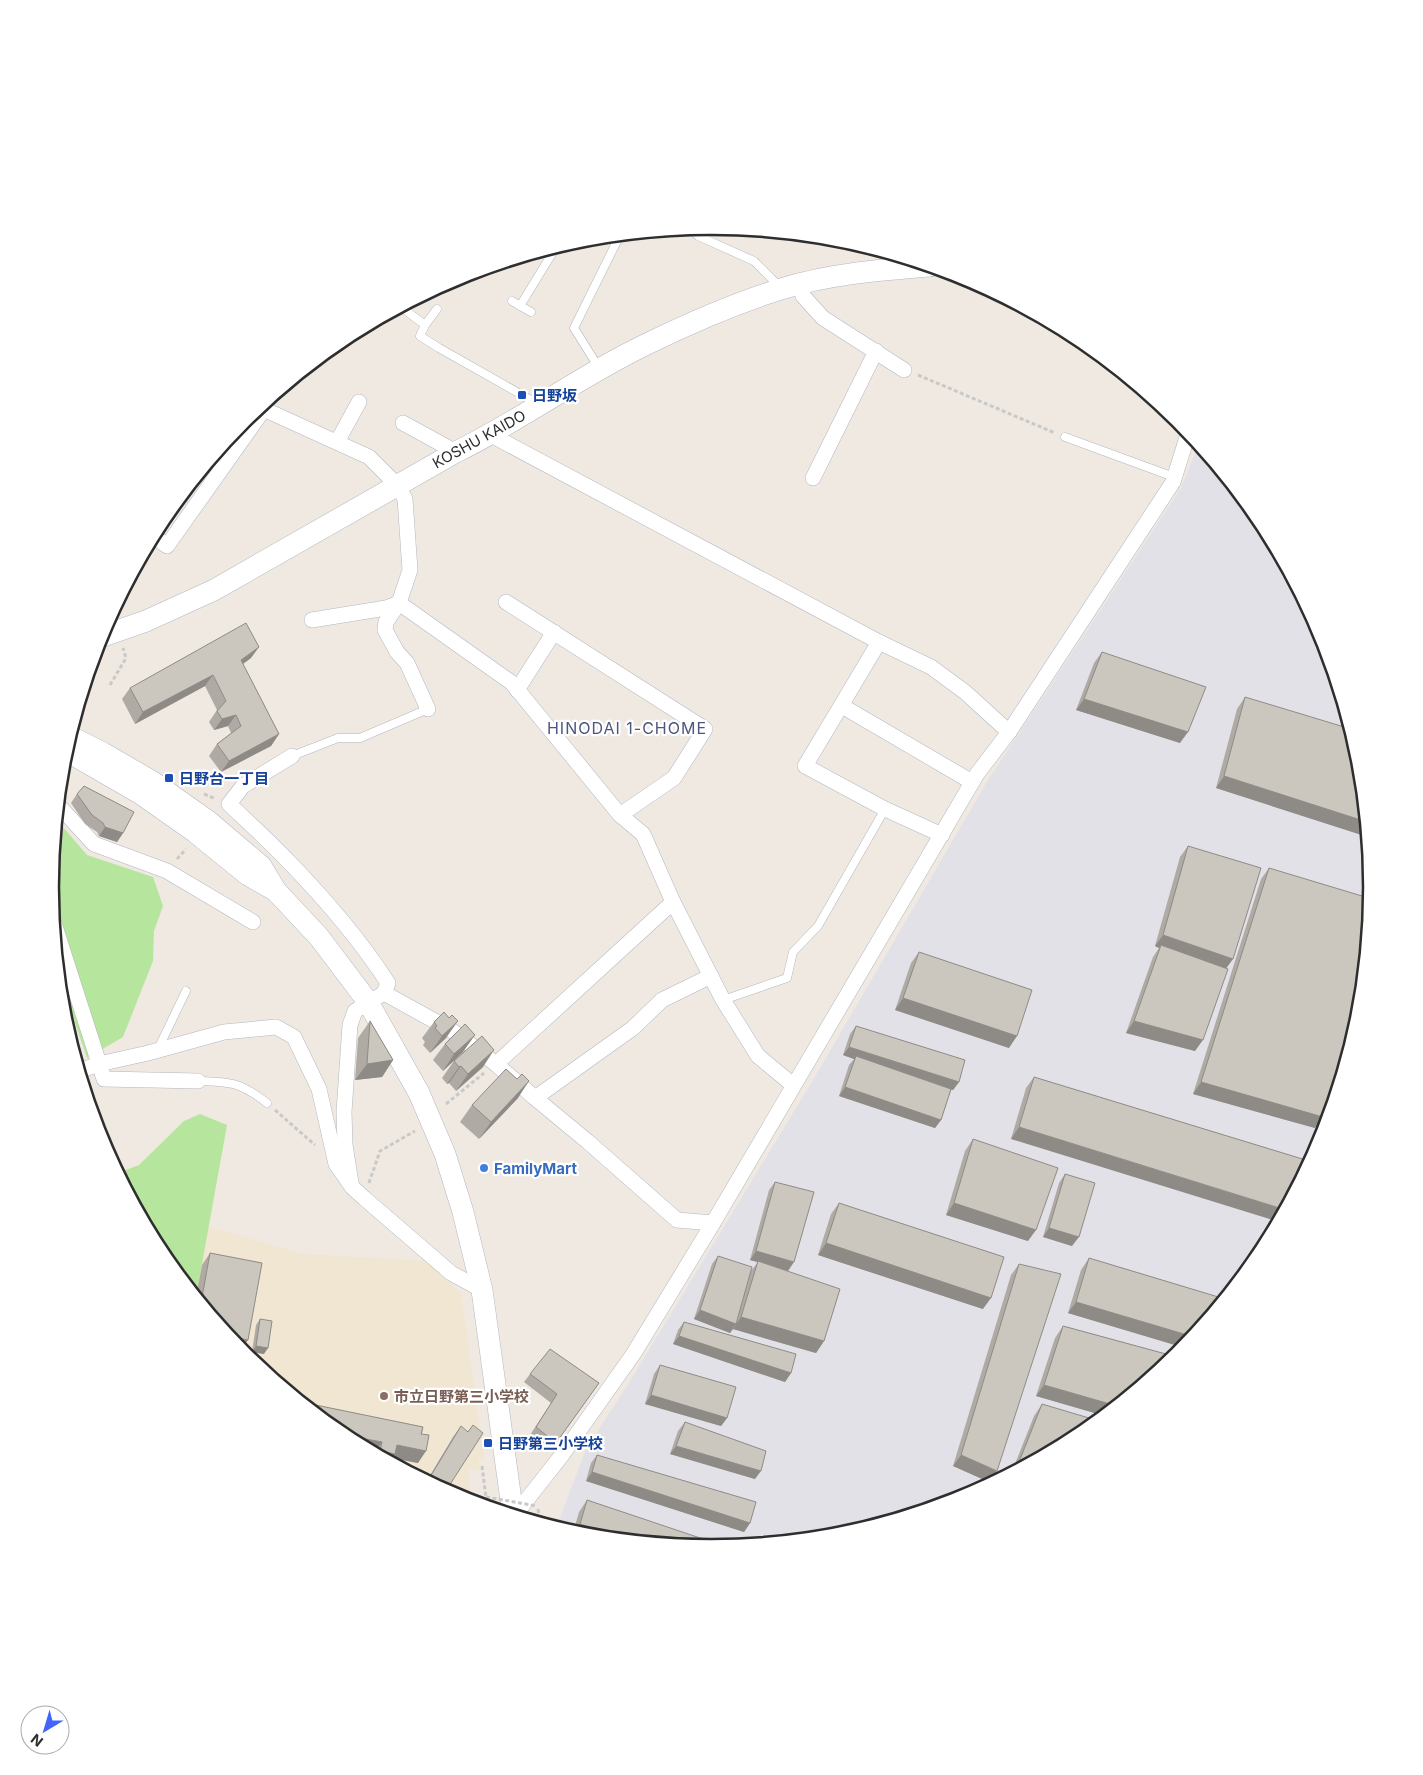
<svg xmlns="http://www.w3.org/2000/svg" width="1423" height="1775" font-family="Inter,'Noto Sans JP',sans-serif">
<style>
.industrial{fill:#e3e1e8}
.education{fill:#f0e6d1}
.green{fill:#b6e59e}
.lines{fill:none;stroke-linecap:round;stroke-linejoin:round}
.lane-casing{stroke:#b4b7c1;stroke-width:9}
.street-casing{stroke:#b4b7c1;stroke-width:16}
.secondary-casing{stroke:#b4b7c1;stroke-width:22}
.path{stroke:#c9c9c9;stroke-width:3;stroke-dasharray:4 2.5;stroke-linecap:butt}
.lane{stroke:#fff;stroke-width:8}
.street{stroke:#fff;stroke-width:15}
.secondary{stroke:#fff;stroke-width:21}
.path-bridge{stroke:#c9c9c9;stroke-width:3;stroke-dasharray:4 2.5;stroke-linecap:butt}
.wall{fill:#afaba4}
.shaded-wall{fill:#8e8b86}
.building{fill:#cbc7bf;stroke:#8e8b86}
.transit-dot{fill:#1a4fb4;stroke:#fff;stroke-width:2}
.shop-dot{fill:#3f7fe0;stroke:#fff;stroke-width:2}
.education-dot{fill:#8d6e63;stroke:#fff;stroke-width:2}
.labels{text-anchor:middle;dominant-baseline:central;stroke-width:4.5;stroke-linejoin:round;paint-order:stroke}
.transit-label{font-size:15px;font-weight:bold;fill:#164399;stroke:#fff;text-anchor:start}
.street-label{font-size:15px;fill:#2e2e2e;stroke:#fff}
.shop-label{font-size:15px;font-weight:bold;fill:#366cbe;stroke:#fff;text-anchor:start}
.education-label{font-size:15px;font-weight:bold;fill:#785e54;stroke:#fff;text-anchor:start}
.neighbourhood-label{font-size:16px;letter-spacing:1px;fill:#4d5680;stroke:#fff}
.rim{fill:none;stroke:#2e2e2e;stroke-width:2.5}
</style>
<rect width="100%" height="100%" fill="#efe9e1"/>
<path class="industrial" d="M1199,443l63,77 61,115 37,124 13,129 -13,129 -37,124 -62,114 -82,100 -100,83 -115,61 -124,37 -129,13 -129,-13 -26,-8 31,-81 40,-61 186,-306 175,-300 193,-292z"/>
<path class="education" d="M206,1226l97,28 123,7 35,33 23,163 -6,2 3,11h-13l4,33 -14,-4 -114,-62 -100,-82 -53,-64z"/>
<g class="green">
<path d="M57,820l30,35 66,22 10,29 -9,25 -1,30 -30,76 -36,21 -29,-85 -8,-86z"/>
<path d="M200,1114l27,11 -31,172 -35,-42 -43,-82 21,-8 45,-44z"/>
</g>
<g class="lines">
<defs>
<g id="lane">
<path d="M688,228l10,8 56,25 26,26"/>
<path d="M608,236l9,5"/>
<path d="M512,301l19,11"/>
<path d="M520,306l36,-59"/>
<path d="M401,307l24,18 -5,11 19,12 99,56"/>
<path d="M425,325l12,-16"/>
<path d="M344,337l4,3 6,-8"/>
<path d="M599,368l-25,-40 46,-93"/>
<path d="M1065,437l109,40"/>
<path d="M292,756l46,-18h22l68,-29"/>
<path d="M723,1000l64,-22 6,-26 25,-26 67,-117"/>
<path d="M158,1049l28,-58"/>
<path d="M198,1081c33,1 42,1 69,22"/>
</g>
<g id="street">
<path d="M801,284l2,12 20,22 81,52"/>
<path d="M259,407l110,50 29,29 7,13 5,71 -11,33 -13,19 -1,8 12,22 10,11 21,46"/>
<path d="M403,423l53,29"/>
<path d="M491,435l388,207 52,25 34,25 44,40"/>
<path d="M337,442l22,-40"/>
<path d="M813,478l63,-127"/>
<path d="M153,536l14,10 97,-137"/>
<path d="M506,602l199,127 -31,49 -54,37"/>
<path d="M312,620l74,-12 13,-5 113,80 108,132 23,19 30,68 50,98 35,56 35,29"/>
<path d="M879,642l-74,124 80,43 57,26"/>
<path d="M517,690l37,-58"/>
<path d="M842,706l130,76"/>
<path d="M292,756l-49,30 -14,18c20,19 41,38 60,58 36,37 71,78 99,121l-4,10 -29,18 -5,14 -6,87 1,33 6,38"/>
<path d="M58,805l36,39 73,27 86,51"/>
<path d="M53,920l51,159 94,2"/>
<path d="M384,993l67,37 45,34 39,34 52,43 90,79 36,3"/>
<path d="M496,1064l177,-162"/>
<path d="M79,1071l20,-7 49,-11 76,-21 52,-5 18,10 25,52 17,75 16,23 12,11 87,75 31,17"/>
<path d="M535,1098l98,-70 29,-28 49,-24"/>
<path d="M514,1516l48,-61 72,-102 79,-130 264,-449 32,-42 164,-250 16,-51"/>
</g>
<g id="secondary">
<path d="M100,637l46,-16 68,-31 242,-138c67,-33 127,-78 195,-110 41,-20 85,-39 130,-53 48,-15 99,-19 149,-23"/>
<path d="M69,736l34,17 50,29 55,39 53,45 15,25 43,46 49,65 51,91 26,61 18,58 19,78 31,225"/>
<path d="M65,750l76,44 54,38 53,43 28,16"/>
</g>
</defs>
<use href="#lane" class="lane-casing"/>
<use href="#street" class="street-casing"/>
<use href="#secondary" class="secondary-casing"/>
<g class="path">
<path d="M918,375l137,58"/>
<path d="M110,685l16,-27 -3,-10"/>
<path d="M204,794l12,5"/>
<path d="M177,859l9,-10"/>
<path d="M50,888l3,-4 9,-51"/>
<path d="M446,1104l38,-31"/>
<path d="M275,1110l40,35"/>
<path d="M369,1183l11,-32 35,-20"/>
<path d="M482,1466l4,31"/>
<path d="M538,1509l2,14"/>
</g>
<use href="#lane" class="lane"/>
<use href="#street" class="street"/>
<use href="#secondary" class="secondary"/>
<path class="path-bridge" d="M486,1497l51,9"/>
</g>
<g class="wall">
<path d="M1102,652l78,91 -104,-33 18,-47z"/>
<path d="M251,658l-8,6 36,70 -8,12 -50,26 -12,-16 8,-12 14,-11 -3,-7 -14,4 -5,-8 8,-12 -12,-24 -70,38 -13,-25 8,-11z"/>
<path d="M1245,697l115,62 8,78 -152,-49 21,-79z"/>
<path d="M77,794l46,39 -6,9 -18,-6 -2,-4 -12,-8 -14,-21z"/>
<path d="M1188,846l38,123 -31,82 -69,-18 27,-76 6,-9 -4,-2 25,-89z"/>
<path d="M1269,868l46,260 -122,-34 68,-215z"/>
<path d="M919,952l90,96 -114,-38 16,-47z"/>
<path d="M444,1012l2,26 -16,15 -7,-8 2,-3 -3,-4 12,-16z"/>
<path d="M370,1021l23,39 -11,17 -27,3 3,-42z"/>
<path d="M856,1026l103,56 -6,8h-2l-10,30 -6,8 -96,-32 10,-31 5,-6 -11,-4 7,-21z"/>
<path d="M445,1044l18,8 -20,19 -10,-11z"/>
<path d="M454,1061l29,6 -27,24 -7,-8 -2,1 -5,-6z"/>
<path d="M1034,1077l275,84 -298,-22 15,-51z"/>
<path d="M518,1098l-39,41 -19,-17 12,-17z"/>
<path d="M973,1139l55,102 -82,-26 19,-64z"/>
<path d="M1065,1174l7,72 -29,-9 16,-54z"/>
<path d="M775,1182l13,89 -18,-5 54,75 -8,12 -83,-24 1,-1 -4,5 -36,-14 18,-55 6,-8 32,16 8,-10 -8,-2 19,-70z"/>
<path d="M839,1203l144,106 -165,-54 13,-41z"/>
<path d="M210,1253l30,98 -44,-54 6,-32z"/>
<path d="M1089,1258l136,41 -40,49 -117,-35 13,-43z"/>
<path d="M1019,1264l-30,218 -36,-16 58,-191z"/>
<path d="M260,1319l4,35 -12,-2 4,-27z"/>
<path d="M684,1322l107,51 -6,9 -112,-38 5,-14z"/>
<path d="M1063,1326l114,31 -72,59 -69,-20 19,-58z"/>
<path d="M660,1365l67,53 -6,8 -76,-22 9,-30z"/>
<path d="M530,1374l69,9 -49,68 -20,-16 21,-32 -27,-21z"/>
<path d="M1042,1404l37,34 -68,36 23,-58z"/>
<path d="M685,1422l70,57 -85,-25 8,-23z"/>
<path d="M461,1426l-12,60 9,13 -32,-17 27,-45z"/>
<path d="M423,1427l-5,36 -26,-5 -3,4 -45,-25z"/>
<path d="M597,1455l153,68 -6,9 -158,-51 5,-18z"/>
<path d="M587,1500l-5,36 -9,-3 6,-21z"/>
<path d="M927,1501l14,5 -21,6z"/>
</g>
<g class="shaded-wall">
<path d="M259,647l-8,11 -18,13 8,-11z"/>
<path d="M213,675l-8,11 -70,38 8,-12z"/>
<path d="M1084,699l104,33 -8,11 -104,-33z"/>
<path d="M236,715l-8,11 -14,4 8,-11z"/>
<path d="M279,734l-8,12 -50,26 8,-11z"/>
<path d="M1224,776l143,46 1,15 -152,-49z"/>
<path d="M105,827l18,6 -6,9 -18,-6z"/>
<path d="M1163,935l70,24 -8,11 -64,-25 -2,3 -4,-2z"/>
<path d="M903,998l114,38 -8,12 -114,-38z"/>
<path d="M458,1021l-12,17 -16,15 12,-17z"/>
<path d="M1134,1021l69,19 -8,11 -69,-18z"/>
<path d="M475,1035l-12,17 -20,19 11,-17z"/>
<path d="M849,1047l110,35 -6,8 -99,-31 2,-3 -2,3 -11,-4z"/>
<path d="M494,1050l-11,17 -27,24 12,-17z"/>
<path d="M393,1060l-11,17 -27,3 12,-16z"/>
<path d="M461,1066l-12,17 -2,1 12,-17z"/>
<path d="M529,1081l-11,17 -39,41 12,-17z"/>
<path d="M1201,1082l122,35 -8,11 -122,-34z"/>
<path d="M845,1087l96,33 -6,8 -96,-32z"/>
<path d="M1019,1127l267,83 -7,12 -268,-83z"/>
<path d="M954,1203l82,27 -8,11 -82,-26z"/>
<path d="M1049,1228l30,9 -7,9 -29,-9z"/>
<path d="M826,1243l165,55 -8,11 -165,-54z"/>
<path d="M756,1251l38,11 -6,9 -38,-11z"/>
<path d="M1076,1302l118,35 -9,11 -117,-35z"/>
<path d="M700,1310l36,14 -6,9 -36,-14z"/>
<path d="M741,1317l83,24 -8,12 -83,-24z"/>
<path d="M228,1336l20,4 -8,11z"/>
<path d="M679,1336l112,37 -6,9 -112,-38z"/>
<path d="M256,1346l12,2 -4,6 -12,-2z"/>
<path d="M1044,1385l73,21 -12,10 -69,-20z"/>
<path d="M651,1395l76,23 -6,8 -76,-22z"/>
<path d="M339,1434l43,8 -8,12 -30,-17z"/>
<path d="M397,1445l29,6 -8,12 -26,-5 -3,4 -12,-7 3,-4z"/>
<path d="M676,1446l85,25 -6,8 -85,-25z"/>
<path d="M961,1455l36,16 -8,11 -36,-16z"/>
<path d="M592,1472l158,51 -6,9 -158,-51z"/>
<path d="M580,1524l56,18 -54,-6 -8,-2z"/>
</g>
<g class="building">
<path d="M246,623l13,24 -18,13 38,74 -50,27 -12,-17 24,-18 -5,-11 -14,4 -5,-8 9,-10 -13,-26 -70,37 -13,-24z"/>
<path d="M1102,652l104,35 -18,45 -104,-33z"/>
<path d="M1245,697l106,32 9,30 7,63 -143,-46z"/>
<path d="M84,786l50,26 -11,21 -18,-6 -2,-4 -11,-8 -15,-21z"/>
<path d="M1188,846l73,22 -28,91 -70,-24z"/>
<path d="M1269,868l103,31 -8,80 -41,138 -122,-35z"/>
<path d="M1161,945l67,24 -25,71 -69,-19z"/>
<path d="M919,952l113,38 -15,46 -114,-38z"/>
<path d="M444,1012l5,6 3,-3 6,6 -16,15 -7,-8 2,-2 -3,-4z"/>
<path d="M370,1021l23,39 -26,4z"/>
<path d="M465,1024l10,11 -21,19 -9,-10z"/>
<path d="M856,1026l109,34 -6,22 -110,-35z"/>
<path d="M482,1036l12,14 -26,24 -7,-8 -2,1 -5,-6z"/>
<path d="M856,1056l95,33 -10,31 -96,-33z"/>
<path d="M506,1069l11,10 5,-5 7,7 -38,41 -19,-17z"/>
<path d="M1034,1077l275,84 -4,14 -19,35 -267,-83z"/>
<path d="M973,1139l85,29 -22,62 -82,-27z"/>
<path d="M1065,1174l30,9 -16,54 -30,-9z"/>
<path d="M775,1182l39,10 -20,70 -38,-11z"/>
<path d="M839,1203l165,54 -13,41 -165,-55z"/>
<path d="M210,1253l52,10 -14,77 -20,-4 -27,-33z"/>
<path d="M718,1256l34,11 -16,57 -36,-14z"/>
<path d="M1089,1258l136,41 -31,38 -118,-35z"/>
<path d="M758,1261l82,28 -16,52 -83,-24z"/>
<path d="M1019,1264l42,10 -64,197 -36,-16z"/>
<path d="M260,1319l12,2 -4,27 -12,-2z"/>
<path d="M684,1322l112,32 -5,19 -112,-37z"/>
<path d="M1063,1326l114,31 -60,49 -73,-21z"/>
<path d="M550,1349l49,34 -43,60 -20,-16 21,-33 -27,-20z"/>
<path d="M660,1365l76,22 -9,31 -76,-23z"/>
<path d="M301,1402l122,25 -2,7 8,1 -3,16 -29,-6 -2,9 -15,-3 2,-9 -43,-8z"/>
<path d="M1042,1404l57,17 -20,17 -64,34z"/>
<path d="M685,1422l81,29 -5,20 -85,-25z"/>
<path d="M473,1425l10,8 -34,53 12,9 -2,4 -32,-17 34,-56 7,6z"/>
<path d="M597,1455l159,47 -6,21 -158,-51z"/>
<path d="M587,1500l140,47 -16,2 -75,-7 -56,-18z"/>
<path d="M927,1501l14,5 -18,5z"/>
</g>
<g class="transit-dot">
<rect x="517" y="390" width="10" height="10" rx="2.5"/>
<rect x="164" y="773" width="10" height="10" rx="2.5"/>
<rect x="483" y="1438" width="10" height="10" rx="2.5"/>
</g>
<circle class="shop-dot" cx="484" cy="1168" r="5"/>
<circle class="education-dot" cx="384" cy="1396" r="5"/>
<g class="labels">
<g class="transit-label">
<text x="532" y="395">日野坂</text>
<text x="179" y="778">日野台一丁目</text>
<text x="498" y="1443">日野第三小学校</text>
</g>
<g class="street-label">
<text transform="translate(479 439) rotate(-29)">KOSHU KAIDO</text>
</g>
<g class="shop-label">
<text x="494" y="1168">FamilyMart</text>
</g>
<g class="education-label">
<text x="394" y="1396">市立日野第三小学校</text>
</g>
<g class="neighbourhood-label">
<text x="627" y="728">HINODAI 1-CHOME</text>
</g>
</g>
<path d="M0 0H1423V1775H0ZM59 887a652 652 0 1 1 1304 0a652 652 0 1 1-1304 0Z" fill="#fff" fill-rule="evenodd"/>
<path class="rim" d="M59 887a652 652 0 1 1 1304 0a652 652 0 1 1-1304 0Z"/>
<g transform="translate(45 1730) rotate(218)"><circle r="24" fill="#ffffff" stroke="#ababab"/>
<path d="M0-4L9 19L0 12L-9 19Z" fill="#4264fb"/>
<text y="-8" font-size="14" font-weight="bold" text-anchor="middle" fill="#2e2e2e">N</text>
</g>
</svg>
